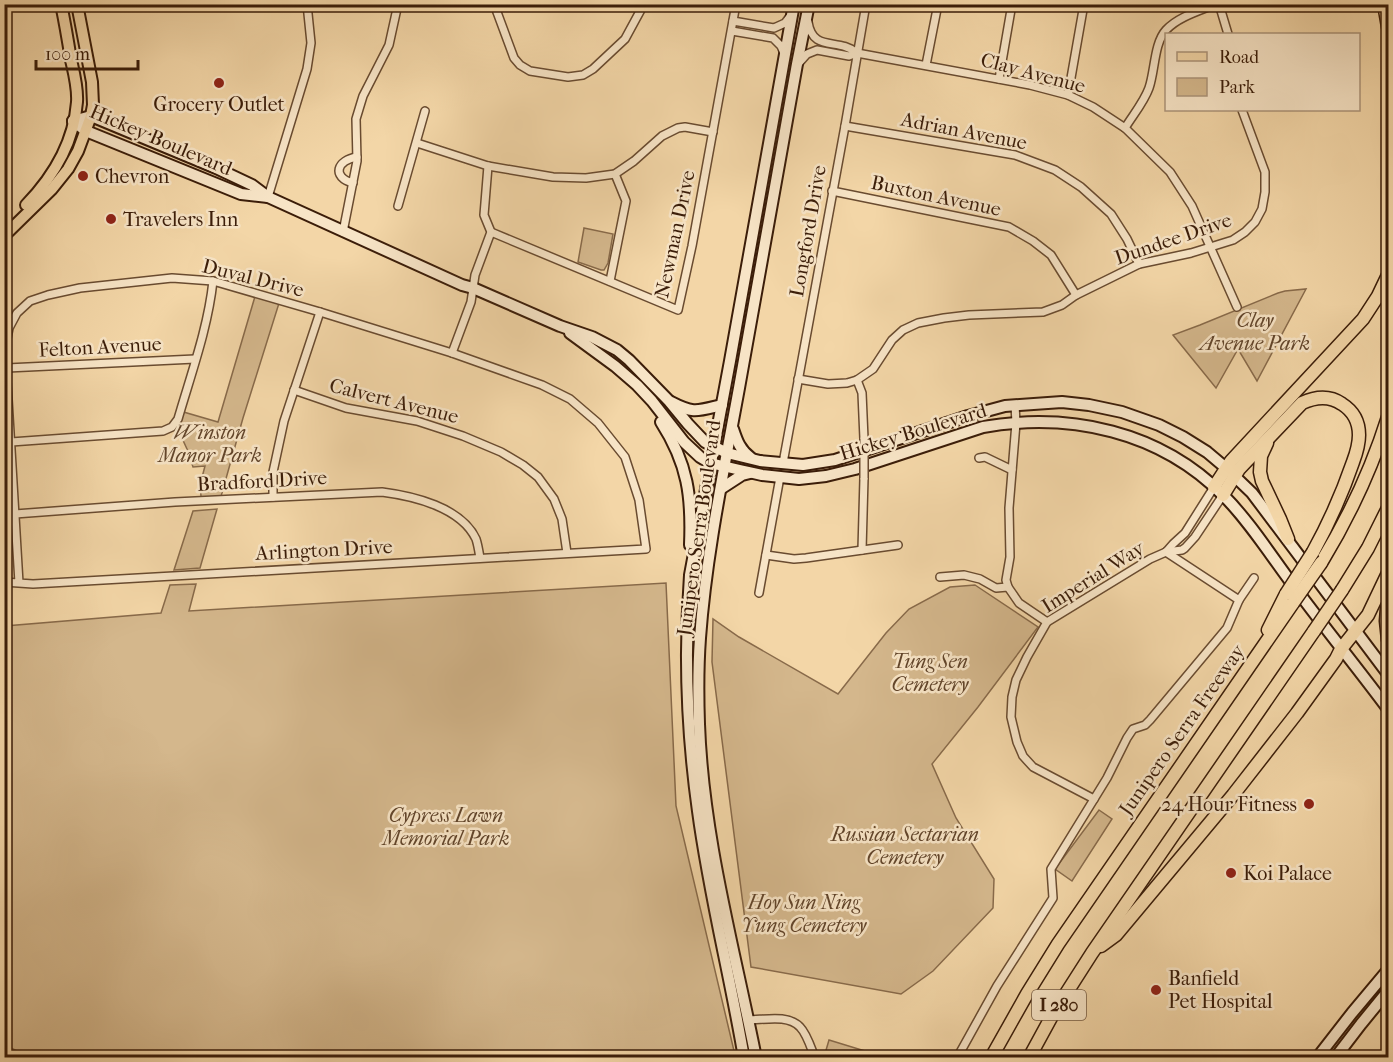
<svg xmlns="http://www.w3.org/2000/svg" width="1393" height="1062" font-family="'IM FELL French Canon',serif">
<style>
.green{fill:#d4b78c;stroke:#886a4a;stroke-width:1.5}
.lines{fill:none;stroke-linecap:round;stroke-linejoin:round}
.minor-casing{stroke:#694b30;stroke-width:10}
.secondary-casing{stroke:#3b1d09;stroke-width:14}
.primary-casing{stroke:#3b1d09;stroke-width:14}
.motorway-casing{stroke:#3b1d09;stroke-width:15}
.minor{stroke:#f7e4c6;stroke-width:7}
.secondary{stroke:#f7e4c6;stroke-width:10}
.primary{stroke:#f3d6a7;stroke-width:10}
.motorway{stroke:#f3d6a7;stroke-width:12}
.minor-bridge-casing{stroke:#694b30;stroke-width:10;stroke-linecap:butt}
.motorway-bridge-casing{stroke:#3b1d09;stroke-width:15;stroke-linecap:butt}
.minor-bridge{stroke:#f7e4c6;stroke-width:7}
.motorway-bridge{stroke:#f3d6a7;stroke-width:12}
.poi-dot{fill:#8f2418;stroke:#f7e4c6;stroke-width:2}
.labels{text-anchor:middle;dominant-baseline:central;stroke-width:5;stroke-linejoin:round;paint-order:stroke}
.shield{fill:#f7e4c6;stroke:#735942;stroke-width:1.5}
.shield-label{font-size:18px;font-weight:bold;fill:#3b1d09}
.street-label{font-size:20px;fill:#3b1d09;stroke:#f7e4c6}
.poi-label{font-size:20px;fill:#3b1d09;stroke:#f7e4c6;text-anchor:start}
.park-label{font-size:20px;font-style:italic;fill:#61442a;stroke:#f7e4c6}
</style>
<rect width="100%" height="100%" fill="#f3d6a7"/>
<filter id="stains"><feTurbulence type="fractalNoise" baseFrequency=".00333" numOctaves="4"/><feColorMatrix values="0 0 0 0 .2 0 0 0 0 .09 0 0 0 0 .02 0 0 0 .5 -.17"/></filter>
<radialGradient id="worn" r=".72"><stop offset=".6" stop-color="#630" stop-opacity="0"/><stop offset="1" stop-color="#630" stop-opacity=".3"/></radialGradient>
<g class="green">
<path d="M584,228l29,6 -5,29 -4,7h-3l-23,-8z"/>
<path d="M1306,289l-49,92 -19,-32 -22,39 -43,-53 27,-10 78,-32 7,-2z"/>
<path d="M256,293l24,7 -37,118 -23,82 -22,1 3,-5 -1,-11 5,-19 -12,1 -6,-18 -12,-26 5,-12 38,11z"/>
<path d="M217,509l-17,59 -26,2 19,-59z"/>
<path d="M666,583l10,223 59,249 -29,3h-675l-26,-13v-419l156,-13 9,-28 26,-1 -7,27z"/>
<path d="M975,585l63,42 -60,80 -46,57 24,54 38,61 -1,29 -60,63 -32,23 -150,-27 -39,-305 1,-43 26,18 99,57 48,-61 23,-24 41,-22z"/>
<path d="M1099,810l13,9 -40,62 -17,-12z"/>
<path d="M829,1040l36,11 -2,6h-39z"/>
</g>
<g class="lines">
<defs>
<g id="minor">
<path d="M494,4l20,54 6,7 10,6 38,6 15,-2 10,-6 32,-30 19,-35"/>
<path d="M1219,4l9,30"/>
<path d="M733,21l41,7 11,-5 6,-8"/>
<path d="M808,22c5,31 30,15 49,31l173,32 38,10 25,12 32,21 45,44 22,34 45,101"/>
<path d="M732,31l41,7 8,8 3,7"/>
<path d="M799,63l8,-9 10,-4 32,6 8,-3"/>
<path d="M926,65l12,-61"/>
<path d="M999,79l13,-75"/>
<path d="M1068,95l16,-91"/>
<path d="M845,126l170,29 40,15 26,17 30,27 16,25 12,25"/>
<path d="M1125,128c8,-13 19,-26 24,-40 6,-17 5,-45 17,-58 12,-13 33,-19 50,-26"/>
<path d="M417,143l71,23 65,11 33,1 29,-4 19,-13 28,-25 16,-8 7,-1 28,5"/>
<path d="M353,183c-22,-6 -16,-23 4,-26"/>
<path d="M832,191l177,36 24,14 18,14 25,40"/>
<path d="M268,197l39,-128 4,-26 -4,-39"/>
<path d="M398,206l27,-95"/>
<path d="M343,232l14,-71 -1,-42 7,-23 26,-51 9,-41"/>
<path d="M491,232l187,78 14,-64 44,-242"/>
<path d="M610,281l16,-80 -11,-27"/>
<path d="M452,353l19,-51 4,-27 16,-43 -7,-17 4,-49"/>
<path d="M7,368l188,-9"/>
<path d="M798,379l30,5 19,-1 10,-3 16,-11 19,-29 11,-10 15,-7 26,-5 25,-3 74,-3 19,-7 14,-10 63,-31 52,-11 42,-13 12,-8 10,-10 7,-13 3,-17v-20l-23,-62"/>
<path d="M857,380l5,13 2,46"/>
<path d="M294,390l52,18 71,13 46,15 38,16 22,13 15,12 16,22 8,20 5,34"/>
<path d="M1015,405l1,18 -7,85 1,49 -4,23 2,7 11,16 28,19"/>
<path d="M11,442l152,-11 9,-4 6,-8c13,-45 30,-91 35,-138"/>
<path d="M979,458l6,-1 27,13"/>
<path d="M783,463l62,-337 21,-122"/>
<path d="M273,497v-25l11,-51 36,-109"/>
<path d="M15,514l160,-12 207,-10c31,4 79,15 94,47 2,6 3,13 4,19"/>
<path d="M862,550l2,-72"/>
<path d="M1166,552l7,-8 12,-11 29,-46"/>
<path d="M766,555l28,4 12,-1 92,-13"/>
<path d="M940,577l24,-2 16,4 16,9 12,-1"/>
<path d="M4,582l29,2 613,-35 -7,-49 -14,-43 -27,-34 -28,-24 -28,-14 -90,-32 -132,-41 -107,-31 -41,-3 -92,10 -32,7 -18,6 -13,12 -8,15 -4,21 14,234"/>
<path d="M759,593l21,-116"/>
<path d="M1239,600l15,-22"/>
<path d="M1094,799l-61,-32 -10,-11 -6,-14 -6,-25 1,-20 4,-17 11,-23 20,-35 103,-63 16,-7 16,-2 3,-2 10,-11 28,-42"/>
<path d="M748,1020c16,0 40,-6 52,7 7,7 11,21 15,31"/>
<path d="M957,1058l40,-72 56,-88 -2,-29 56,-91 20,-40 6,-9 12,-4 5,-5 77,-92 12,-28 -73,-48"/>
</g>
<g id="secondary">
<path d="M73,121l18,-5 125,52 36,17 16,12 194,88 11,3 87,38 32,11 25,13 12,10 40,41 19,23 17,18 22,11 33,8 43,4 32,-5 133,-44 37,-10 57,-4 27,3 33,7 37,13 24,12 24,15 19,16 26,25 136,181"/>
<path d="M73,121l13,10 155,63 27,3"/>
<path d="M570,333l45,33 22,19 15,16 32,41 16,15 10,6 30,7 22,5 37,4 27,-3 29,-7 128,-42c87,-15 177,4 241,69 27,27 51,66 75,97 29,39 60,77 89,116"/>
<path d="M671,402c23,12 26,9 51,3"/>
<path d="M661,422c27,42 31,75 29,123"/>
<path d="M733,429c4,12 7,21 18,29"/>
<path d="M722,488l20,-13 8,-2"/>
<path d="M744,1058c-14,-83 -35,-164 -46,-247 -11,-78 -14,-157 -8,-236l40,-214 64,-357"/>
<path d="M756,1058c-22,-111 -53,-221 -57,-334 -1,-29 -1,-58 1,-86 6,-83 24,-168 39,-250 20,-108 39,-216 58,-324l12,-60"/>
<path d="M1317,1058l35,-45 36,-43"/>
<path d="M1335,1058l26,-34 27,-33"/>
</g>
<g id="primary">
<path d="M26,205c28,-29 48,-63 51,-103 1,-14 -3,-29 -6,-42 -3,-19 -6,-37 -10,-56"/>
<path d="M4,236l48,-47 16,-20 10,-18 13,-35 2,-11 -1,-23 -15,-78"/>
</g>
<g id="motorway">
<path d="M1384,4l4,23"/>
<path d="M1267,443l-6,13 -1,16 2,9 18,38 8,20"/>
<path d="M1214,487l17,-26 132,-142 15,-23 10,-21"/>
<path d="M1223,495l16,-26 63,-66c13,-6 27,-8 40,1 11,7 17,18 17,31 0,10 -3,19 -6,27 -11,32 -24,61 -40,90"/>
<path d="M1321,563c28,-46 51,-95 67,-146"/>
<path d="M1342,590l26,-42 20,-40"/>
<path d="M1388,595l-2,26 2,19"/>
<path d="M1268,630l18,-36"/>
<path d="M1101,946l15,-11 117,-140 64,-82 39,-54 5,-10 27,-34 20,-42"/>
<path d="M991,1058l36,-64 31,-50 235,-341"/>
<path d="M1029,1058l24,-44 39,-61 222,-322"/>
</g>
</defs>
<use href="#minor" class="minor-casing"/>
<use href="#secondary" class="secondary-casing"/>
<use href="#primary" class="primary-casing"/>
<use href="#motorway" class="motorway-casing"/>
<use href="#minor" class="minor"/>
<use href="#secondary" class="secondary"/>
<use href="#primary" class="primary"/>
<use href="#motorway" class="motorway"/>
<defs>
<path id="minor-bridge" d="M864,439v39"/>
<g id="motorway-bridge">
<path d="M1286,594l27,-42"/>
<path d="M1293,603l28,-40"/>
<path d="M1314,631l28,-41"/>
</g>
</defs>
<use href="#minor-bridge" class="minor-bridge-casing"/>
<use href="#motorway-bridge" class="motorway-bridge-casing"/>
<use href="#minor-bridge" class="minor-bridge"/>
<use href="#motorway-bridge" class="motorway-bridge"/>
</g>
<g class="poi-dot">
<circle cx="219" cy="83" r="6"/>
<circle cx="83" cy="176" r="6"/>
<circle cx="111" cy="219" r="6"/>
<circle cx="1309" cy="804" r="6"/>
<circle cx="1231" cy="873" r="6"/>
<circle cx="1156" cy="990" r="6"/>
</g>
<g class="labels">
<rect class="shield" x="1032" y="990" width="54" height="30" rx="4.5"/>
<g class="shield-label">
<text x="1059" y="1005">I 280</text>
</g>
<g class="street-label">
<text transform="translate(1033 73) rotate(15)">Clay Avenue</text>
<text transform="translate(964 131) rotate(11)">Adrian Avenue</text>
<text transform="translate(161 140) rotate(23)">Hickey Boulevard</text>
<text transform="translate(936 196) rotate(12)">Buxton Avenue</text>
<text transform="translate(808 231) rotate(-80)">Longford Drive</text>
<text transform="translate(675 234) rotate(-78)">Newman Drive</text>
<text transform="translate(1173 239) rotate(-19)">Dundee Drive</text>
<text transform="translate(253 278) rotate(14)">Duval Drive</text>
<text transform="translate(100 347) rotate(-3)">Felton Avenue</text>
<text transform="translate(394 401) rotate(14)">Calvert Avenue</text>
<text transform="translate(913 432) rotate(-17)">Hickey Boulevard</text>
<text transform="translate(262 481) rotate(-3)">Bradford Drive</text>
<text transform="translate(699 528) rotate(-82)">Junipero Serra Boulevard</text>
<text transform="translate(324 550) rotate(-3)">Arlington Drive</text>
<text transform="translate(1093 577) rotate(-32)">Imperial Way</text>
<text transform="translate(1182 730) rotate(-55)">Junipero Serra Freeway</text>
</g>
<g class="poi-label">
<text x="219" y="104" text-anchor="middle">Grocery Outlet</text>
<text x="95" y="176">Chevron</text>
<text x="123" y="219">Travelers Inn</text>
<text x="1297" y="804" text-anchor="end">24 Hour Fitness</text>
<text x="1243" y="873">Koi Palace</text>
<text x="1168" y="978">Banfield<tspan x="1168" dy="23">Pet Hospital</tspan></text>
</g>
<g class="park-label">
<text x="1255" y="320">Clay<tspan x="1255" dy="23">Avenue Park</tspan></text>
<text x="210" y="432">Winston<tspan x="210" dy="23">Manor Park</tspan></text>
<text x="930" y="661">Tung Sen<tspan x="930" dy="23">Cemetery</tspan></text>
<text x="446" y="815">Cypress Lawn<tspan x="446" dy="23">Memorial Park</tspan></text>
<text x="905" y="834">Russian Sectarian<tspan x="905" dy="23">Cemetery</tspan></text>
<text x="804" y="902">Hoy Sun Ning<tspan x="804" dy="23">Yung Cemetery</tspan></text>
</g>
</g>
<rect width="1393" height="1062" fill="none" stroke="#f3d6a7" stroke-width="24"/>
<rect x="6" y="6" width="1381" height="1050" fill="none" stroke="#3b1d09" stroke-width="3"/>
<rect x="12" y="12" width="1369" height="1038" fill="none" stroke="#3b1d09" stroke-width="1.5"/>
<rect x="1165" y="33" width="195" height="78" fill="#f7e4c6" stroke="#ac947a" stroke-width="1.5"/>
<rect x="1177" y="52" width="30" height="9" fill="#f3d6a7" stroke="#ac947a" stroke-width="1.5"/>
<text x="1219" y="63" font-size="18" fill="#3b1d09">Road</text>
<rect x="1177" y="78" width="30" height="18" fill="#d4b78c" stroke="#ac947a" stroke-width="1.5"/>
<text x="1219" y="93" font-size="18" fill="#3b1d09">Park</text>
<path d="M36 60v9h102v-9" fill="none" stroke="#3b1d09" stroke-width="3"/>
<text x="45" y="60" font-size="18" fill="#3b1d09" stroke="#f7e4c6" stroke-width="4.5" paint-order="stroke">100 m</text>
<rect width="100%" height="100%" filter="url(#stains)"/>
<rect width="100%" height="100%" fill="url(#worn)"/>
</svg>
